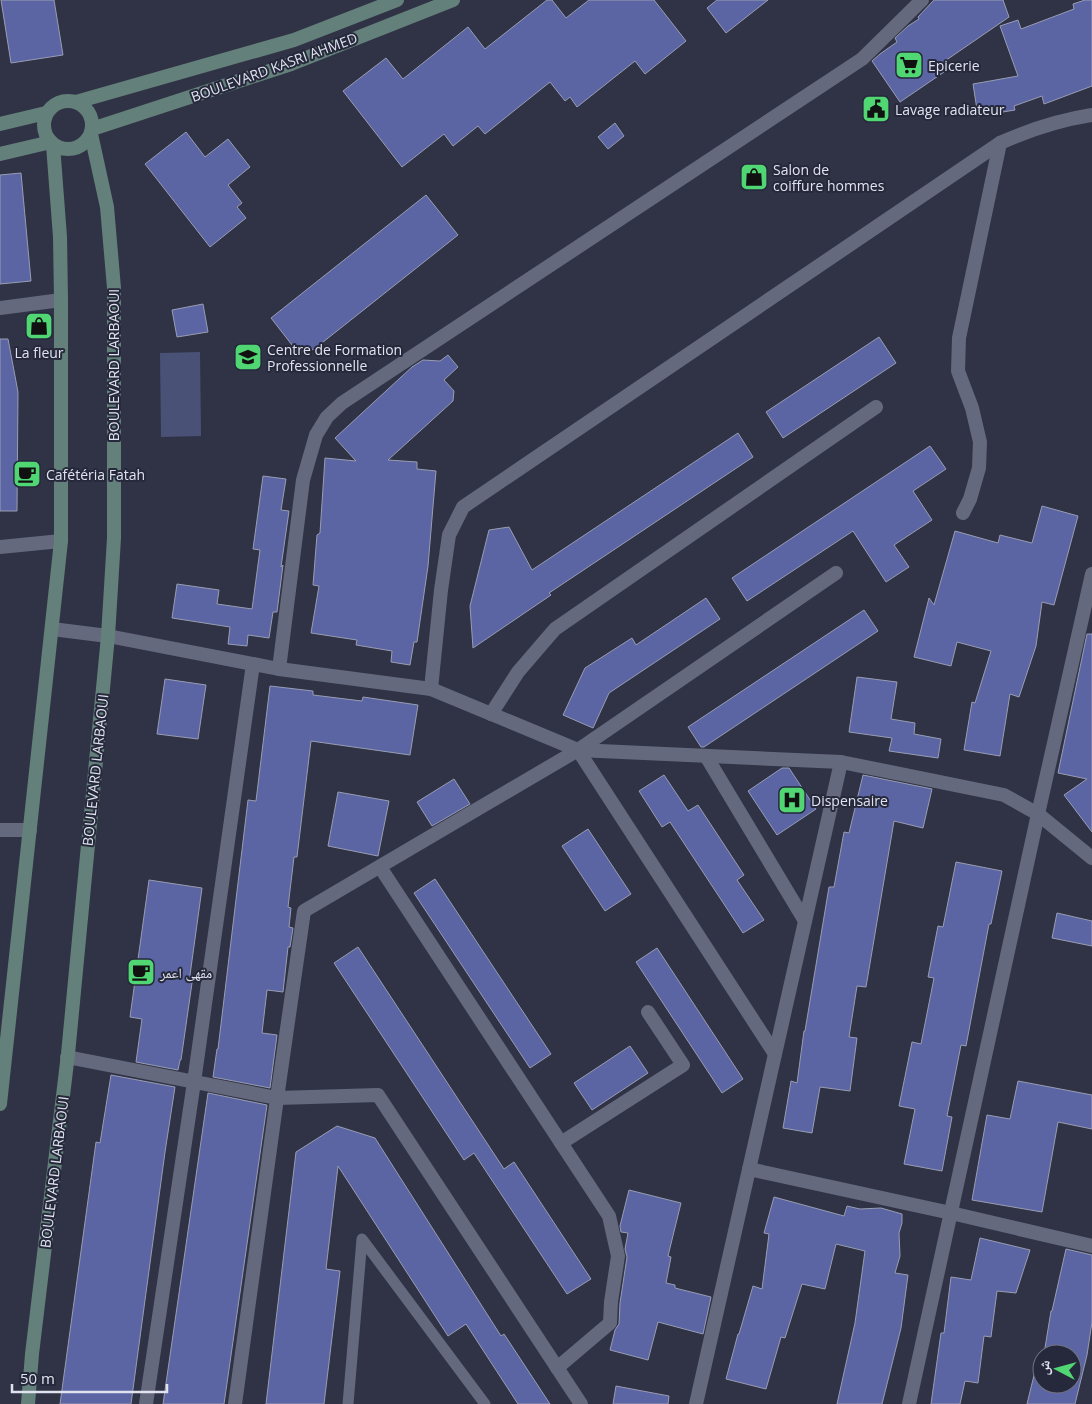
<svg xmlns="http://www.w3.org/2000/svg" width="1092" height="1404" font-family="'Open Sans','Noto Naskh Arabic',sans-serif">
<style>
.green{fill:#4a5177}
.building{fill:#5c65a4;stroke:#989db2}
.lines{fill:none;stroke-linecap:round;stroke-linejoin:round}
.service{stroke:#65697d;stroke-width:11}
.minor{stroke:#65697d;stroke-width:14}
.secondary{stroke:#63817a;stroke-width:14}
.labels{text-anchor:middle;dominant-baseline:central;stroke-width:4;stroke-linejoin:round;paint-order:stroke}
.poi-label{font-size:14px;fill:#e0e3ef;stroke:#26293b;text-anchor:start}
.street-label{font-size:14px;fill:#e0e3ef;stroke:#26293b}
</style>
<rect width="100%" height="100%" fill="#303345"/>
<path class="green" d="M200,352l1,84 -40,1 -1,-84z"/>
<g class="building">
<path d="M1,0h53l9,55 -52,8z"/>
<path d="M547,0h5l14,18 23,-18h65l32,41 -41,33 -10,-13 -58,46 -7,-10 -5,4 -15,-19 -65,52 -7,-8 -25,20 -9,-12 -42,33 -59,-76 43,-33 17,21 65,-52 17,22z"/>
<path d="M717,0h51l-42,33 -19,-25z"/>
<path d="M934,0h69l6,17 -67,46 5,7 -47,32 -28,-41 8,-7 17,-12 -2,-4 13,-12 11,-7 -1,-2z"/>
<path d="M1085,0h7v86l-48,18 -2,-8 -28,10 1,4 -37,6 -5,-32 45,-8 -18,-50 18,-6 3,9 53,-20 -1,-5z"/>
<path d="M615,123l9,13 -16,13 -10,-12z"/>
<path d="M186,132l19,25 23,-18 22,28 -22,18 14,18 -5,4 9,11 -36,29 -65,-83z"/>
<path d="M21,173l10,108 -31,3v-109z"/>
<path d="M426,195l32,40 -145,115 -4,-4 -10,8 -28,-36z"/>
<path d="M203,304l5,28 -31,5 -5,-27z"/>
<path d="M879,337l17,26 -113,75 -17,-26z"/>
<path d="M0,339h8l10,53 -1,119h-17z"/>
<path d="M448,355l10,12 -14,13 10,11 -1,10 -65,59 29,2v7l19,2 -8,95 -11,76h-3l-4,23 -19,-3 1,-11 -36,-6 1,-5 -46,-7 8,-47 -6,-1 4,-50 3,-2 5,-75 31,3 -21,-23 77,-71 11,-7 17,1z"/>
<path d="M738,433l15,24 -204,136 2,2 -78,53 -3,-42 19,-76 20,-3 23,43z"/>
<path d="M930,446l16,23 -33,22 19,29 -38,25 15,22 -23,15 -33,-51 -106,70 -15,-23z"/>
<path d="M263,476l23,3 -5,31 8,1 -8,56 2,-2 -6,47h-4l-4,26 -21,-3 -1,11 -19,-2 2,-17 -58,-9 5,-34 42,6 -2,14 35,5 8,-59 -7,-1z"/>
<path d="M1042,506l36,10 -24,89 -12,-3 -6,44 -17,51 -9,-3 -10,62 -36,-6 8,-48 3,1 16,-52 -34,-9 -6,24 -37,-9 15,-59 5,7 21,-74 43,12 2,-8 32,8z"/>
<path d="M706,598l14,21 -111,74 -16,35 -30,-13 22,-47 47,-30 4,7z"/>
<path d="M864,610l14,21 -174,116h-3l-13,-20z"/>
<path d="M1087,634h5v198l-28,-37 23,-16 -29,-6z"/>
<path d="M857,677l40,5 -6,37 24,4 -1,11 27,5 -3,19 -49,-7 3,-13 -43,-6z"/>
<path d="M165,679l41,6 -8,54 -41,-5z"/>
<path d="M270,686l43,5v4l49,6 1,-4 55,8 -8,50 -99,-14 -14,116h-3l-6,50 3,1 -2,19 4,1 -3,19h-2l-5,45 -16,-2 -5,43 15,2 -7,53 -57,-11 4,-28h1l30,-249 8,1z"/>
<path d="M782,768h7l27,41 -39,26 -29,-44z"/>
<path d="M664,775l24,36 10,-6 46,70 -7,5 27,40 -21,13 -73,-111 -8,5 -23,-36z"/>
<path d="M863,775l69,14 -9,39 -29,-7 -28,166 -9,-1 -8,51 8,1 -7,53 -30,-4 -8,46 -29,-5 8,-47 6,2 7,-52h1l24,-144h5l10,-55 5,1z"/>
<path d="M454,779l16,25 -38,22 -15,-24z"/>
<path d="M338,792l51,9 -11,55 -50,-10z"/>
<path d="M588,829l43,65 -26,17 -43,-65z"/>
<path d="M956,862l46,9 -11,53h-2l-23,122 -5,-1 -14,71 5,1 -10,54 -38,-7 11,-55 -16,-3 13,-64 9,2 13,-66 -6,-1 10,-51 5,1z"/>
<path d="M435,879l116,175 -21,14 -116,-175z"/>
<path d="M149,880l53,8 -12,87 3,1 -12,84h-1l-2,10 -42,-8 6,-43 -12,-2z"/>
<path d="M1057,913l35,8v25l-40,-8z"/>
<path d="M358,947l146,222 10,-7 77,117 -24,15 -93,-141 -10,7 -130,-197z"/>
<path d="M657,948l86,131 -21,14 -86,-131z"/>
<path d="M630,1046l18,27 -56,37 -18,-27z"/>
<path d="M111,1075l64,12 -10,65 -34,252h-71l36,-262 4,1z"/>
<path d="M1018,1081l74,14v34l-34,-7 -16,90 -70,-12 15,-85 23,4z"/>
<path d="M208,1093l59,12 -43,299h-61z"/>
<path d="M337,1126l38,12 126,198 3,-2 46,70h-32l-52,-80 -18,12 -110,-170 -12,103 14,2 -16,133h-58l30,-252z"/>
<path d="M629,1190l52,13 -13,53 3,1 -5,26 9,2v3l36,9 -8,37 -45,-12 -10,38 -38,-10 5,-20 4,-6 1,-21 7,-46 -2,-8 3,-16 -7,-1 -1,-6z"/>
<path d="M774,1197l70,19 3,-10 13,3 21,-1 21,6v9l-3,10 1,23 -5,17 13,2 -7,53 -19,76h-45l18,-81 10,-72 -29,-7 -11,45 -23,-5 -17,54 -4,-1 -15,52 -40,-10 12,-45h1l14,-48 9,3 7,-55 -5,-1z"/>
<path d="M980,1238l50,12 -14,43 -19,-2 -6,46 -7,-1 -6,47 -13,-2 -5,23h-29l10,-71h3l7,-56 20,3z"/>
<path d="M1066,1249l26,6v67l-5,33 -12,49h-48l10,-41 5,2v19h30v-30h-28l7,-43h1z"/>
<path d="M616,1386l53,10 -1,8h-55z"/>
</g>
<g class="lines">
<path class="service" d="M348,1404l14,-165 123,165"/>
<g class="minor">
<path d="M0,308l61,-8"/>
<path d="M963,513l7,-14 9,-31 1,-26 -8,-34 -14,-37 1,-33 41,-195"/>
<path d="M0,547l61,-6"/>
<path d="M52,629l56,7 171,33 152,20 147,61 263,12 163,33 34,19 54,-240"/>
<path d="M279,669l24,-189 13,-45 11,-18 15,-14 520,-344 60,-59"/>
<path d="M431,689l10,-99 8,-55 14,-28 537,-364c29,-13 60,-23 92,-28"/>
<path d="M491,714l27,-42 37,-43 321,-222"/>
<path d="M578,750l197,304"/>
<path d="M706,756l99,165"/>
<path d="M0,830h30"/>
<path d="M380,867l229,349 9,40 -7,46 -1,21 -53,45"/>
<path d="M67,1057l210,41 -42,306"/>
<path d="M561,1143l122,-78 -35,-53"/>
<path d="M749,1169l202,44 141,33"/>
<path d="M146,1404l48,-322 59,-418"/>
<path d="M581,1404l-203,-309 -101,3 27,-187 274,-161 258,-177"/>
<path d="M696,1404l145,-642"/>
<path d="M909,1404l129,-590 54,44"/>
</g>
<g class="secondary">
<circle cx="68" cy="125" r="24"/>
<path d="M76,102l218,-62 103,-40"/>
<path d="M0,124l46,-11"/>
<path d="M92,129l199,-65 162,-64"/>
<path d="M0,154l51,-12"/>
<path d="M0,1104l61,-563v-241l-1,-63 -7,-92"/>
<path d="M28,1404l4,-50 36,-300 40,-418 6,-98v-250l-7,-81 -16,-73"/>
</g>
</g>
<defs>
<symbol id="supermarket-square" viewBox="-11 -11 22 22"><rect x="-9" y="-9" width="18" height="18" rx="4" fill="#51d674" stroke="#26293b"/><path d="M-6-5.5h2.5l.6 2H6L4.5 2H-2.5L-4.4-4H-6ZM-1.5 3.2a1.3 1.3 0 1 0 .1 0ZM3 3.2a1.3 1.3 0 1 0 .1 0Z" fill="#111"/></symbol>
<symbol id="civic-square" viewBox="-11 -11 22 22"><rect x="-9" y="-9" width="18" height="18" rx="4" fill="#51d674" stroke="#26293b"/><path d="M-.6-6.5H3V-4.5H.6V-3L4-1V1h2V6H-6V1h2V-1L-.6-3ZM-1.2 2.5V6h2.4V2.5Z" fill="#111"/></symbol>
<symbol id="shop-square" viewBox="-11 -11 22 22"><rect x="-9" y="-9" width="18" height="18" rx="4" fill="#51d674" stroke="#26293b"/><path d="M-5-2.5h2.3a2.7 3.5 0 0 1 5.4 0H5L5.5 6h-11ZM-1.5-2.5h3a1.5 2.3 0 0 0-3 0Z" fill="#111"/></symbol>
<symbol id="university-square" viewBox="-11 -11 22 22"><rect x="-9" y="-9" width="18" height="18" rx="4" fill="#51d674" stroke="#26293b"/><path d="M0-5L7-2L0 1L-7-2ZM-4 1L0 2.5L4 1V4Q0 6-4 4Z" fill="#111"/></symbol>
<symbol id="cafe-square" viewBox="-11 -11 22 22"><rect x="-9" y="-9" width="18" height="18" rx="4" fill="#51d674" stroke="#26293b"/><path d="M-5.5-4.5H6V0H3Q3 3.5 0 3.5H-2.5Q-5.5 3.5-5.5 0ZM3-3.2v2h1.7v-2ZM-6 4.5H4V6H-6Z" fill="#111"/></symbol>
<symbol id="hospital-square" viewBox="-11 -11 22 22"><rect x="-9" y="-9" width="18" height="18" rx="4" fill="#51d674" stroke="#26293b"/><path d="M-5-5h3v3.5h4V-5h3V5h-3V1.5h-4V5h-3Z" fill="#111"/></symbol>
</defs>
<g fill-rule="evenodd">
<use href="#supermarket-square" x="893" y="49" width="32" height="32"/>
<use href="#civic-square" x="860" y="93" width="32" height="32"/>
<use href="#shop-square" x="738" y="161" width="32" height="32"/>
<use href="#shop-square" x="23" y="310" width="32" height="32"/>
<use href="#university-square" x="232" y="341" width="32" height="32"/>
<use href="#cafe-square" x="11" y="458" width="32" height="32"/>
<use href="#hospital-square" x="776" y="784" width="32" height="32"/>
<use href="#cafe-square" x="125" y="956" width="32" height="32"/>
</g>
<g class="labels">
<g class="poi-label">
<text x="928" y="65">Epicerie</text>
<text x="895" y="109">Lavage radiateur</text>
<text x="773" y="169">Salon de<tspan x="773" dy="16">coiffure hommes</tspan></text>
<text x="267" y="349">Centre de Formation<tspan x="267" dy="16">Professionnelle</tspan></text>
<text x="39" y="352" text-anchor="middle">La fleur</text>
<text x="46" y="474">Cafétéria Fatah</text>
<text x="811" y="800">Dispensaire</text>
<text x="160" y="972">مقهى اعمر</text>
</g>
<g class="street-label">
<text transform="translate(274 67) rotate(-20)">BOULEVARD KASRI AHMED</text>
<text transform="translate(113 365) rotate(-90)">BOULEVARD LARBAOUI</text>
<text transform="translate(95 770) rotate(-84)">BOULEVARD LARBAOUI</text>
<text transform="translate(54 1172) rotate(-83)">BOULEVARD LARBAOUI</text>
</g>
</g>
<g transform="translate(1057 1369) rotate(276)"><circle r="24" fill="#26293b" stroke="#707383"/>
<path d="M0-4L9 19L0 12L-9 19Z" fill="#51d674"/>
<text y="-8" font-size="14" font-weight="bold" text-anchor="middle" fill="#e0e3ef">ش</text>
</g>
<path d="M12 1384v8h155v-8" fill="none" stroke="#e0e3ef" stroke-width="2.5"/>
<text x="20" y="1384" font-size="15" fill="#e0e3ef" stroke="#26293b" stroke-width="4" paint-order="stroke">50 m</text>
</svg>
